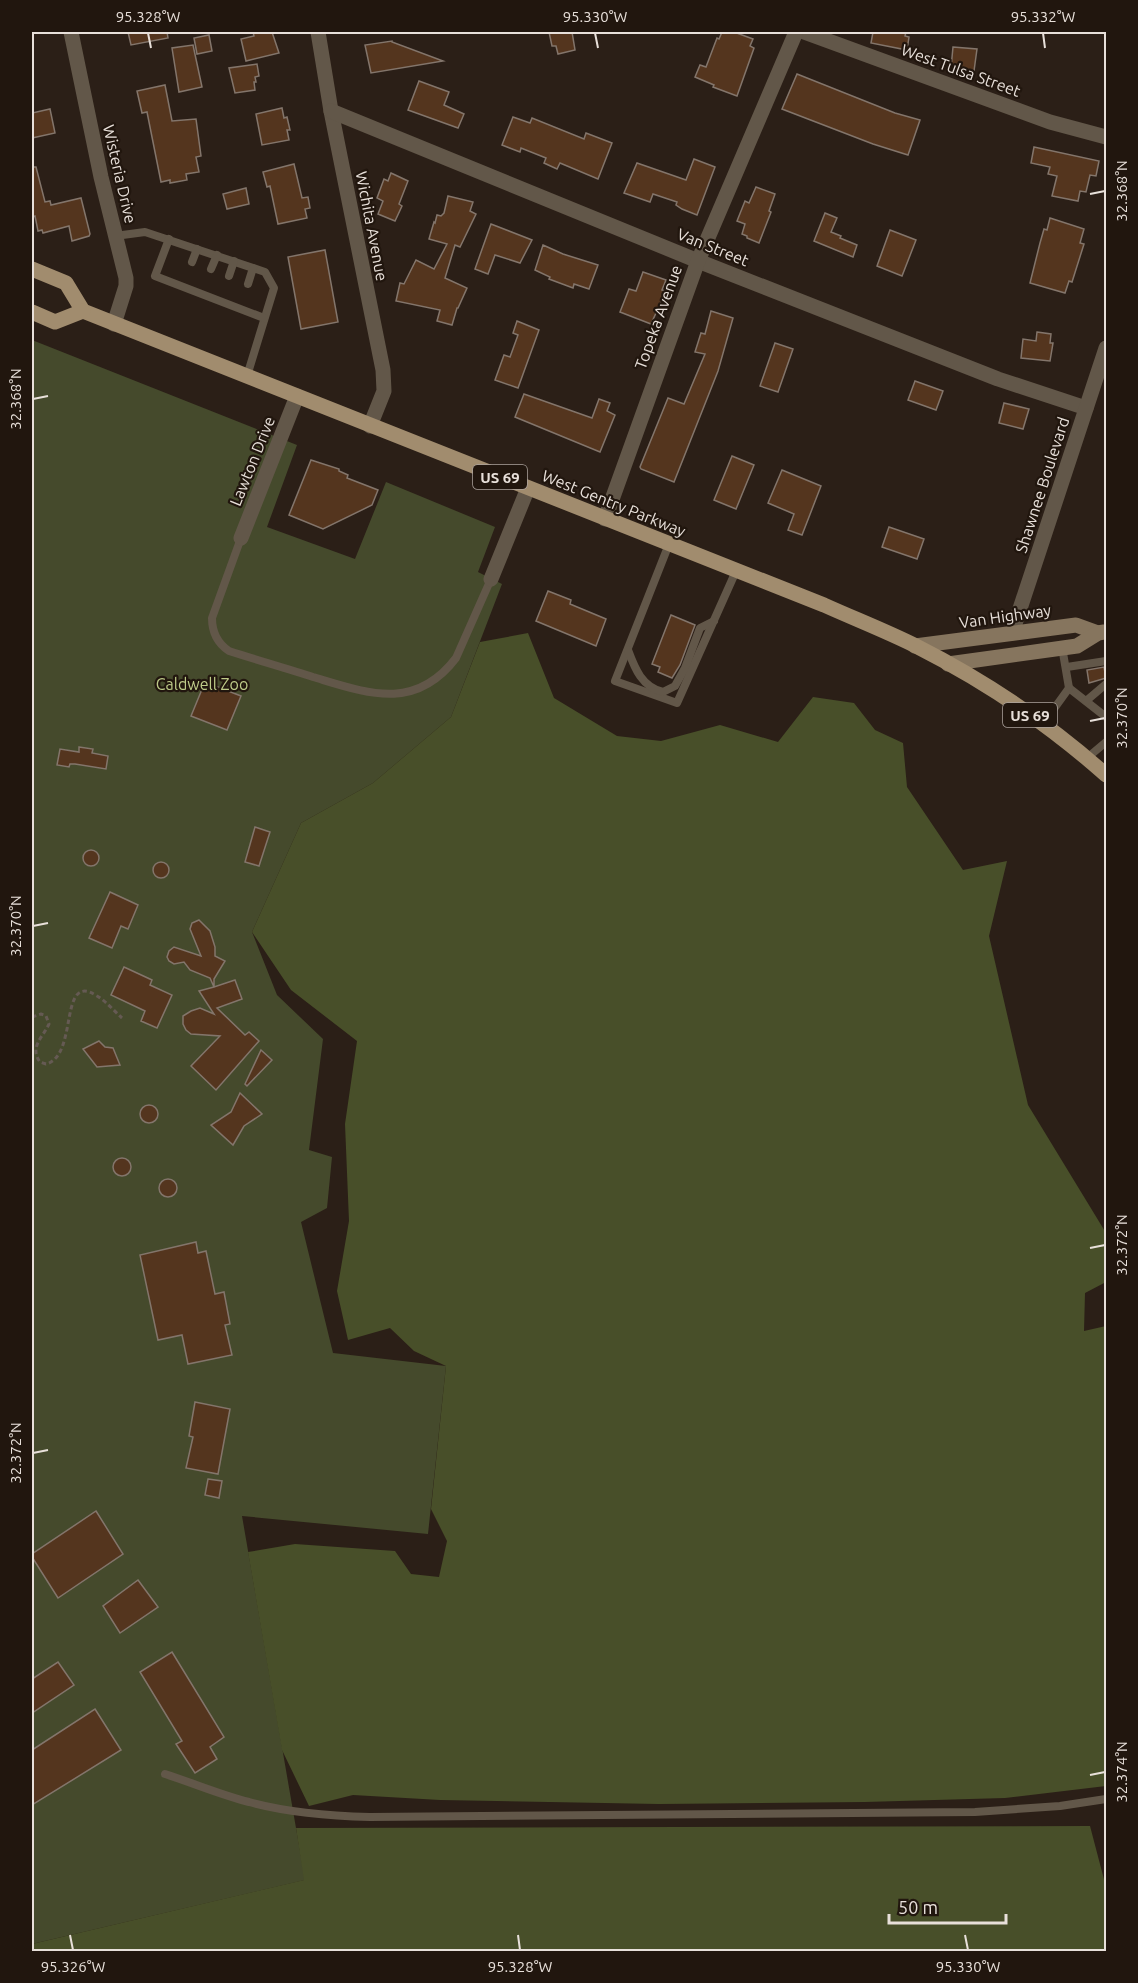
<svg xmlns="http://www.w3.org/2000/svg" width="1138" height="1983" font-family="Ubuntu,sans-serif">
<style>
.green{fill:#454a2c}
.forest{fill:#484f29}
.building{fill:#54351e;stroke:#83756b;stroke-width:1.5}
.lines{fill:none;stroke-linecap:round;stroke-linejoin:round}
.path{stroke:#655a53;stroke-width:3;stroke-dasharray:4.5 3;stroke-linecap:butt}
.service{stroke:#625749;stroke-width:8}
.minor{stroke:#625749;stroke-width:15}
.secondary{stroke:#86755e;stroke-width:15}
.primary{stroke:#a18c6e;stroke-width:15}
.ticks{fill:none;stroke:#e8e0da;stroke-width:2}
.labels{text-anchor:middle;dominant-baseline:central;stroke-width:4.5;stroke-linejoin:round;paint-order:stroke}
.shield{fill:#21160e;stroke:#aca39d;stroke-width:1.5}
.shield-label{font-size:15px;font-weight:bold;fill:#e8e0da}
.street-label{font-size:16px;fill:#e8e0da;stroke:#21160e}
.park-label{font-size:16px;fill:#becb89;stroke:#21160e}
.neatline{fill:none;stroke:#e8e0da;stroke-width:2}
.ticks-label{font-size:15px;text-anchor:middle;fill:#e8e0da}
</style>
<rect width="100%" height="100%" fill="#2b1f17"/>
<path class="green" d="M32,340l265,105 -30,82 88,32 31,-77 109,45 -17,45 24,12 -51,133 -78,66 -72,40 -49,109 25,63 46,44 -14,111 23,7 -5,51 -26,14 32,131 113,13 -18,168 -186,-18 63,364 -273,64z"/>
<g class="forest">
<path d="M528,633l26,65 63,38 44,5 59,-16 58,17 35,-45 41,6 21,27 28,13 4,44 56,83 44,-9 -18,75 39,169 78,128v49l-21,11 -1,38 22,-5v460l-101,12 -140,4 -206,2 -219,-4 -87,-5 -44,11 -27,-56 -34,-198 47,-8 100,7 16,23 28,3 8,-36 -16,-32 15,-143 -32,-15 -24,-23 -42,12 -11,-49 12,-70 -4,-97 12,-83 -66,-51 -39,-58 49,-109 72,-40 78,-66 29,-75z"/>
<path d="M1090,1826l16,61v64h-1074v-7l272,-64 -8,-52z"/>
</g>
<g class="building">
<path d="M128,32h39l1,6 -37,7z"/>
<path d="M253,32h19l7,21 -33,8 -5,-22 13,-3z"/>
<path d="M549,32h23l3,18 -17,4 -2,-8h-4z"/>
<path d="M722,32h12l19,7 -3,7 4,2 -17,48 -24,-9 1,-2 -19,-8 5,-12 6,2 11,-29 2,1z"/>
<path d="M873,32h33l-1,4 4,1 -2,13 -36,-7z"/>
<path d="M209,35l3,16 -15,3 -3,-16z"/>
<path d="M392,41v1l51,19 -72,12 -6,-28z"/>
<path d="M193,45l9,42 -23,5 -7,-44z"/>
<path d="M953,47l24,2 -3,22 -23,-3z"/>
<path d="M257,64l2,12 -4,1 1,5h-2l1,8 -20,3 -6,-25z"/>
<path d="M797,74l98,39 25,7 -12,35 -35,-11 -91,-35z"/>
<path d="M419,81l30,11 -5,13 20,9 -6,14 -50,-18z"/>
<path d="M165,85l7,36 24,-2 5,37 -5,1 3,15 -13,2 1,6 -17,3v-3l-9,2 -14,-70 -5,1 -5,-22z"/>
<path d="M282,108l2,10 3,-1 3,13h-3l2,10 -27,5 -6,-31z"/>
<path d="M50,109l5,24 -23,5v-25z"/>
<path d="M513,117l17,6 2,-5 52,21 2,-6 26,10 -14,36 -38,-16 -3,6 -13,-6 2,-5 -25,-10 -1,4 -18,-7z"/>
<path d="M1034,147l65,14 -3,15 -6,-1 -4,17 -6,-1 -2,10 -26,-5 5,-20 -9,-2 2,-7 -19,-4z"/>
<path d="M694,159l21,8 -18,48 -15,-6 -6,-4 1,-3 -24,-8 -3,8 -26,-9 13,-30 49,17z"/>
<path d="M294,164l8,34 6,-1 2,11 -5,1 2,9 -29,6 -8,-38 -3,1 -4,-15z"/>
<path d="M32,167h4l9,35 5,-1 1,4 30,-7 9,36 -1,2 -17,5 -3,-15 -26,7 -1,-3 -4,1 -3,-15 -3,1z"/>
<path d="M391,173l17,8 -9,23 3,2 -7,15 -17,-7 5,-13 -6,-3 7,-19 4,2z"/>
<path d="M756,187l19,7 -6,17 2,1 -12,31 -12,-5v-2l-5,-2 3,-10 -8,-3 8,-20 4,2z"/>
<path d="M246,188l3,16 -22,5 -4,-15z"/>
<path d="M448,196l25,6 -3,9 6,3 -16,33 -5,-2 -10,33 22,10 -9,20h-1l-5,17 -15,-4 3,-11 -44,-9 4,-18 4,1 12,-24 18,9 13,-25 -18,-5 5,-17 1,1 2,-8 4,1 3,-3z"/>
<path d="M825,213l12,5 -6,14 10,4 -1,2 17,7 -4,12 -39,-16z"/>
<path d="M1050,218l34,11 -4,14 4,1 -12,38 -3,-1 -4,12 -35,-10 10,-40 4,-14 3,1z"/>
<path d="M491,224l41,16 -12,23 -25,-8 -7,19 -13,-5z"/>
<path d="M890,230l26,10 -14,36 -25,-10z"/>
<path d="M543,245l20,9 35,11 -9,24 -15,-5 -1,4 -24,-9 1,-2 -15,-7z"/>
<path d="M325,250l13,72 -37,7 -13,-72z"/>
<path d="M643,272l23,8 -4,10 4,1 -15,33 -31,-12 9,-23 7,2z"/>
<path d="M711,311l22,7 -15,53 -44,111 -33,-13 -1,-2 28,-69 16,6 21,-50 -10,-2 6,-19 4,1z"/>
<path d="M517,321l22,9 -21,58 -23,-8 9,-25 6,2 8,-22 -5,-2z"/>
<path d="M1037,332l14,2 -1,9h3l-3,18 -29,-3 2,-19 13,2z"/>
<path d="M775,343l18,6 -15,43 -18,-6z"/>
<path d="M915,381l28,10 -7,19 -28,-10z"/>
<path d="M524,394l68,24 7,-19 11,4 -3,8 8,4 -15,37 -85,-35z"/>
<path d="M1004,403l25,6 -6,20 -24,-6z"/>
<path d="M732,456l22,9 -18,44 -22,-9z"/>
<path d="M311,460l28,9v2l9,4 -1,3 31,12 -6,15 -49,24 -34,-14z"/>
<path d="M782,470l39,16 -19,49 -14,-5 6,-16 -26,-11z"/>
<path d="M889,527l35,12 -7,20 -35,-12z"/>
<path d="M548,591l23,9 -1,4 36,15 -10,27 -60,-25z"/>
<path d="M671,615l24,10 -15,40 -8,13 -14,-6 2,-5 -8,-3z"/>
<path d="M1104,667l2,11 -17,5 -2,-13z"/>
<path d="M205,682l36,14 -14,34 -36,-14z"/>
<path d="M79,747l14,2 -1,4 16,3 -2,13 -31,-5h-5l-1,3 -12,-2 3,-16 19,3z"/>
<path d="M255,827l15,5 -11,34 -14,-4z"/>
<circle cx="91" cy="858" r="8"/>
<circle cx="161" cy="870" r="8"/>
<path d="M110,892l28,13 -10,24 -7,-3 -9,22 -23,-10z"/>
<path d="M199,920l11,11 5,16v9l10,5 -11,18v8l21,-7 7,19 -25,9 28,27 4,-3 10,9 -43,49 -25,-24 29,-30 -29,-2 -5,-4 -3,-6v-8l8,-5 9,-3 14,6 -15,-23 15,-4 -4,-9 -20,-8 -6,-8 -10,2 -5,-3 -2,-4 2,-6 5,-4 27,9 -11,-27 2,-6z"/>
<path d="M124,967l28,13 -2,5 22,10 -15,33 -16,-7 4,-10 -34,-16z"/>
<path d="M99,1041l6,6 8,1 7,17 -23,2 -14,-18z"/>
<path d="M261,1050l11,10 -25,26 -2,-2z"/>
<path d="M240,1093l22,21 -18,12 -11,19 -22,-20 20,-13z"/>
<circle cx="149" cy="1114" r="9"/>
<circle cx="122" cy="1167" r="9"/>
<circle cx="168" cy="1188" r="9"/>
<path d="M196,1242l2,11 8,-2 9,43 9,-2 6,32 -5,1 7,30 -44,9 -6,-29 -24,5 -18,-85z"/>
<path d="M195,1402l35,7 -12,65 -32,-6 7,-31 -4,-1z"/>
<path d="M208,1479l14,2 -3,17 -14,-3z"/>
<path d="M96,1511l27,43 -65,44 -26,-41v-3z"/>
<path d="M138,1580l20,27 -38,26 -17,-27z"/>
<path d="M172,1652l52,85 -14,10 7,12 -22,14 -19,-29 6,-3 -42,-69z"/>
<path d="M58,1662l16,23 -42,28v-34z"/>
<path d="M95,1709l26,41 -89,55v-55z"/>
</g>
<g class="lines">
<path class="path" d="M32,1017l9,-3 5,2 3,8c-6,13 -20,23 -9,38l6,2c33,-8 12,-94 51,-68 9,5 17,15 25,22"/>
<g class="service">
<path d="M115,236l30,-4 120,40 9,16 -27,88"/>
<path d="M169,239l-14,37 109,42"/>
<path d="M192,262l5,-13"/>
<path d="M211,269l6,-14"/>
<path d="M229,276l5,-15"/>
<path d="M248,284l5,-16"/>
<path d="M241,538l-29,80c0,14 5,25 17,33 28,9 56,17 84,26 54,16 102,35 143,-19l35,-79"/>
<path d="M669,544l-54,137 62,22 59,-132"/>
<path d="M628,650c7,19 14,37 35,42l12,-6 10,-18 15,-40 14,-7"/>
<path d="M1067,667l39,-6"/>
<path d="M1069,688l37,29"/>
<path d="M1086,701l20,-17"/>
<path d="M1043,724l26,-36 -7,-41"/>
<path d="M1087,758l19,-16"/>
<path d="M165,1774c28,9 56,21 84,28 40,11 80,14 121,15l605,-5 85,-6 46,-7"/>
</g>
<g class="minor">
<path d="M71,32l30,145 25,101v8l-12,38"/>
<path d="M318,32l13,79 52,259 1,21 -14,35"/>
<path d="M804,32l246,90 56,15"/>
<path d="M331,111l367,150 300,118 88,29"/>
<path d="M605,519l93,-258 98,-229"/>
<path d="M241,538l56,-142"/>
<path d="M491,579l37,-91"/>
<path d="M1012,633l94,-285"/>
</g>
<g class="secondary">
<path d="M915,646l161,-21 22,8"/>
<path d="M948,664l129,-18 21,-13 6,-1"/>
</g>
<g class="primary">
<path d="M32,269l34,14 17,28 741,294c31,14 62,26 92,41 69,35 133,78 190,129"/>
<path d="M32,312l23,10 28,-11"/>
</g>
</g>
<path class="ticks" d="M148,33l3,15M595,33l3,15M1043,33l2,15M1090,194l15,-3M33,399l15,-3M1090,721l15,-3M33,926l15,-3M1090,1248l15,-3M33,1453l15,-3M1090,1775l15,-3M70,1935l3,15M518,1935l2,15M965,1935l3,15"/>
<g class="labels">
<g class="shield">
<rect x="473" y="465" width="54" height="24" rx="4.5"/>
<rect x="1003" y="703" width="54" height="24" rx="4.5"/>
</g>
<g class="shield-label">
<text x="500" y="477">US 69</text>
<text x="1030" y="715">US 69</text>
</g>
<g class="street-label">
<text transform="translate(961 70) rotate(20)">West Tulsa Street</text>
<text transform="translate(120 174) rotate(77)">Wisteria Drive</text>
<text transform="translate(372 226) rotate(79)">Wichita Avenue</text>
<text transform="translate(713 247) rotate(22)">Van Street</text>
<text transform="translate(658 317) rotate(-70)">Topeka Avenue</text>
<text transform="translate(252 461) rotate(-68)">Lawton Drive</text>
<text transform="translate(1042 485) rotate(-72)">Shawnee Boulevard</text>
<text transform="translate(614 503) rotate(22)">West Gentry Parkway</text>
<text transform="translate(1005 616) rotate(-8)">Van Highway</text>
</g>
<g class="park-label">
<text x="202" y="684">Caldwell Zoo</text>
</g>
</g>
<rect width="1138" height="1983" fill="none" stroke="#21160e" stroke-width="66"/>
<path d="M889 1914v9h117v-9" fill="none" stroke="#e8e0da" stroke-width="3"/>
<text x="898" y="1914" font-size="18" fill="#e8e0da" stroke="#21160e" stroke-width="4.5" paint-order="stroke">50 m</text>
<rect x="33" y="33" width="1072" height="1917" class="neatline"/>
<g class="ticks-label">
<text x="148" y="22">95.328°W</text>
<text x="595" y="22">95.330°W</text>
<text x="1043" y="22">95.332°W</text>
<text transform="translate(1122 191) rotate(-90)" y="5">32.368°N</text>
<text transform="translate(16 399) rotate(-90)" y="5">32.368°N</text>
<text transform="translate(1122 718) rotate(-90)" y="5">32.370°N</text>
<text transform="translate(16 926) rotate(-90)" y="5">32.370°N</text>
<text transform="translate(1122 1245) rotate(-90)" y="5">32.372°N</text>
<text transform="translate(16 1453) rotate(-90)" y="5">32.372°N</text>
<text transform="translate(1122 1772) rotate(-90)" y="5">32.374°N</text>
<text x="73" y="1972">95.326°W</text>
<text x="520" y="1972">95.328°W</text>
<text x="968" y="1972">95.330°W</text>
</g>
</svg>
